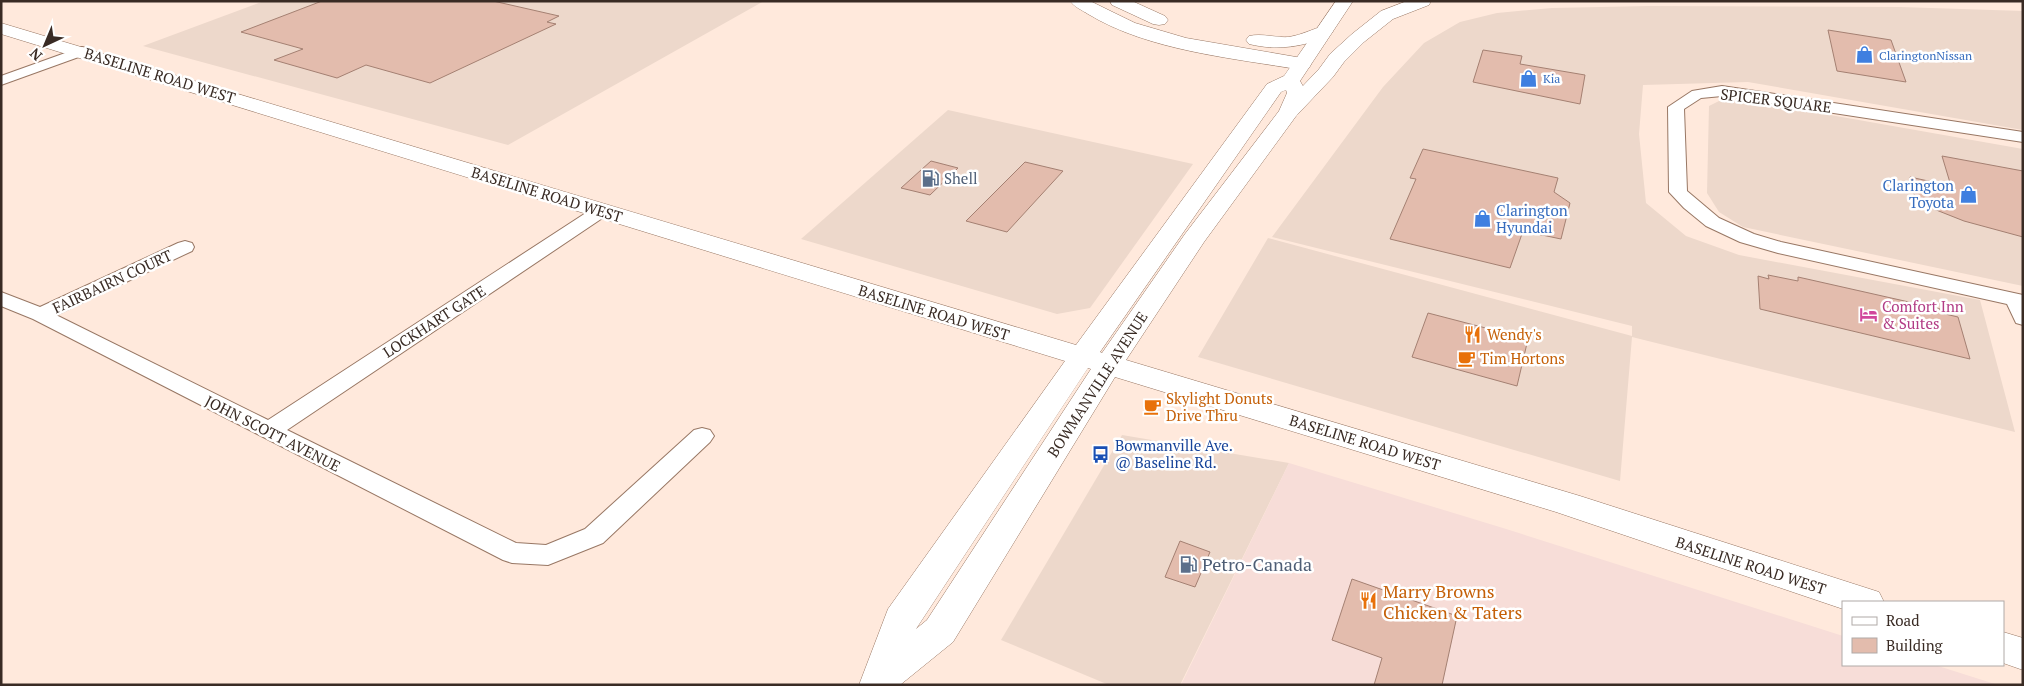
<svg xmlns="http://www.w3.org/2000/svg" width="2024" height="686" font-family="'PT Serif',serif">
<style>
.commercial{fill:#edd8cb}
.industrial{fill:#f7ddd8}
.building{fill:#e3bcad;stroke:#a48072}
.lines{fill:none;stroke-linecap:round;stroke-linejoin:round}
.street-casing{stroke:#987764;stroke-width:2}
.secondary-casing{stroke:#987764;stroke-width:1}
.highway-casing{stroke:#987764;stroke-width:1}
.street{fill:#fff;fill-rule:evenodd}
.secondary{fill:#fff;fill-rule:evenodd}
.highway{fill:#fff;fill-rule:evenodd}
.labels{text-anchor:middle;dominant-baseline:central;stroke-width:5;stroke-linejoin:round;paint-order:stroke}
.far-shop-label{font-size:12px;fill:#366cbe;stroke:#fff;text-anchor:start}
.street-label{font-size:15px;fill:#392b24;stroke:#fff}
.service-label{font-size:15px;fill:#4e5e75;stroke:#fff;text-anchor:start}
.shop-label{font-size:15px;fill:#366cbe;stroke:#fff;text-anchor:end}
.hotel-label{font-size:15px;fill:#b23c85;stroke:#fff;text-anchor:start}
.food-label{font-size:15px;fill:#c56008;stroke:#fff;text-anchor:start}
.transit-label{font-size:15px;fill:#164399;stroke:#fff;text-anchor:start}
.near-service-label{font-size:18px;fill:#4e5e75;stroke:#fff;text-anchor:start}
.near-food-label{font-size:18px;fill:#c56008;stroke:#fff;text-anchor:start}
</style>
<rect width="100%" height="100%" fill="#ffe9dc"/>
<g class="commercial">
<path d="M264,1h500l-256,144 -365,-99z"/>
<path d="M1649,6l251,1 123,4v119l-275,-48 -105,3 -4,49 7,69 40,33 53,19 241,45 35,132 -383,-95 -12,144 -422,-124 70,-119 364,98v-10l-360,-89 111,-150 41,-44 36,-21 37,-9 55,-5z"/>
<path d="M1719,101h32l272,48v137l-280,-59 -24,-15 -12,-19 2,-87z"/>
<path d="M948,110l245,54 -103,144 -33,6 -256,-75z"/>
<path d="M1122,435l167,28 -109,222h-71l-108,-45z"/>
</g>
<path class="industrial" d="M1289,463l214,65 340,108v29h92l63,20h-817z"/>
<g class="building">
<path d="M322,1h171l66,15 -12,6 9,2 -126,59 -64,-18 -29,13 -63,-18 29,-11 -62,-17z"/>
<path d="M1828,30l63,10 15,42 -69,-11z"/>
<path d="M1483,50l39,6 -2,8 65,11 -5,29 -107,-22z"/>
<path d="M1423,149l135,29 -4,14 16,11 -9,36 -38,-8 -13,37 -120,-29 26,-60 -6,-1z"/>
<path d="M1942,156l81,15v66l-59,-16 -48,-19 -6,-25 41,9z"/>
<path d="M931,161l27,7 -28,27 -29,-7z"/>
<path d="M1025,162l38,9 -56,61 -41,-11z"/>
<path d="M1768,275l30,6v-4l142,32 1,4 17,4 12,42 -210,-50 -2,-33 11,3z"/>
<path d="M1428,313l100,26 -11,47 -105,-29z"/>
<path d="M1180,541l30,11 -15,35 -30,-10z"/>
<path d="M1352,579l105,37 -15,69h-68l8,-27 -50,-18z"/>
</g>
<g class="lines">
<defs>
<g id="street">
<path d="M82,47l5,1 2,3 -2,3 -86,31v-9z"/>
<path d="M1722,86l301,46v10l-301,-46 -21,2 -17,11 3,82 32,27 35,16 27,8 242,53v30l-7,-2 -9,-19 -229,-51 -38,-11 -34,-16 -22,-18 -15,-16 -1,-85 24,-16z"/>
<path d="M601,206l6,1 3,4 -3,4 -320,215 229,113 30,2 39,-16 109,-99 8,-2 8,2 4,6 -4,6 -107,101 -55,22 -36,-2 -9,-3 -470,-241 -32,-13v-14l39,15 138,-64 7,-2 7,2 2,4 -2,4 -136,64 212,105 327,-213z"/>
</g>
<g id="secondary">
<path d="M1336,1h17l-53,80 7,12 -8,19 -95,130 -78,118 454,136 299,96 5,10h-41v7l-287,-97 -441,-135 -162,265 -53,43h-41l29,-76 177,-248 -1064,-327v-11l1075,322 191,-261 17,-8zM1286,90l1,3 -8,18 -94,123 -83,119 -2,-1 181,-260zM1088,368l3,1 -164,251 -11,9z"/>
<path d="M2003,632l20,6v32l-20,-7z"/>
</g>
<g id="highway">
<path d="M1070,1h20l45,22 51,15 116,20 7,2 2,4 -2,4 -7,2c-69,-12 -153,-19 -214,-56 -6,-4 -14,-7 -18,-13z"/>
<path d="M1110,1h22l33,15 3,4 -3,4 -6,1 -6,-1 -41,-19z"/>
<path d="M1407,1h24l-2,4 -36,14 -29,23 -20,20 -11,15 -37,39 -7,2 -7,-2 -3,-4 3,-4 37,-39 11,-15 22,-20 29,-23z"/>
<path d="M1324,26l6,1 3,4 -3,4c-26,12 -53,16 -81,9l-3,-4 3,-4c13,-3 27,2 40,1 13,-2 23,-8 35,-11z"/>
</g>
</defs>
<use href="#street" class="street-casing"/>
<use href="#secondary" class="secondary-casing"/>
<use href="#highway" class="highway-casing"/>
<use href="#street" class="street"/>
<use href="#secondary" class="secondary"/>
<use href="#highway" class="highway"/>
</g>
<defs>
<symbol id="shop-bare" viewBox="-9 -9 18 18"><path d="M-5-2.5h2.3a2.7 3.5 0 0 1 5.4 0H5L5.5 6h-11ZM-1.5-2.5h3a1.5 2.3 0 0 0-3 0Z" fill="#3f7fe0" stroke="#fff" stroke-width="2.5" paint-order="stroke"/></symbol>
<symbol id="fuel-bare" viewBox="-9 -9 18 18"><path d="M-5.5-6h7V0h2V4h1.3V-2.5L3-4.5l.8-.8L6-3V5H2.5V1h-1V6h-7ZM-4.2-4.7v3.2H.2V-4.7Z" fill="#5c6f8a" stroke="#fff" stroke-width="2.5" paint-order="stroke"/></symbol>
<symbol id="hotel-bare" viewBox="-9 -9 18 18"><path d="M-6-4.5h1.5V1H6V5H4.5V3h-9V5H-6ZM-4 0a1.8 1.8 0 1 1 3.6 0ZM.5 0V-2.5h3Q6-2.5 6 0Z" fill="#d1479c" stroke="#fff" stroke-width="2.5" paint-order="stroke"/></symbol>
<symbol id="restaurant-bare" viewBox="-9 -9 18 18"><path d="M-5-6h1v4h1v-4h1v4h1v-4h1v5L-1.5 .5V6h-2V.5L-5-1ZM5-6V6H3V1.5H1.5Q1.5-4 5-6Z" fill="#e8710a" stroke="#fff" stroke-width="2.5" paint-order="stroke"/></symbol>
<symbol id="cafe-bare" viewBox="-9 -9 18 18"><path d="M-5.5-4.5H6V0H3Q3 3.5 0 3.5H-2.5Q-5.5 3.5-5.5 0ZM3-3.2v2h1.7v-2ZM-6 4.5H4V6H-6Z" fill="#e8710a" stroke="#fff" stroke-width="2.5" paint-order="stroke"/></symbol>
<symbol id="bus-bare" viewBox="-9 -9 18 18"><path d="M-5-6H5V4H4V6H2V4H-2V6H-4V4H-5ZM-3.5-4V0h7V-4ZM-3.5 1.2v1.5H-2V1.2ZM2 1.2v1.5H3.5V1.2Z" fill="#1a4fb4" stroke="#fff" stroke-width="2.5" paint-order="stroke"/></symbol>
</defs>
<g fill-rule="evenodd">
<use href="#shop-bare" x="1852" y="42" width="25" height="25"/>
<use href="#shop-bare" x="1516" y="66" width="25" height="25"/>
<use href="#fuel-bare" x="918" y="166" width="25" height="25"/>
<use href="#shop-bare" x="1956" y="182" width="25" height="25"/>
<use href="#shop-bare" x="1470" y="206" width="25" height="25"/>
<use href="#hotel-bare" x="1856" y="302" width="25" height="25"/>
<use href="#restaurant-bare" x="1460" y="322" width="25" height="25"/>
<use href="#cafe-bare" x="1454" y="346" width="25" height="25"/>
<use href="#cafe-bare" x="1140" y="394" width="25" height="25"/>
<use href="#bus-bare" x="1088" y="442" width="25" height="25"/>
<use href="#fuel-bare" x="1176" y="552" width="25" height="25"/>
<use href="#restaurant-bare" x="1356" y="588" width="25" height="25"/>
</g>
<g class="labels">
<g class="far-shop-label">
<text x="1879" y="55">ClaringtonNissan</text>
<text x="1543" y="78">Kia</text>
</g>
<g class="street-label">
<text transform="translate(160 75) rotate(17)">BASELINE ROAD WEST</text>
<text transform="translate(1776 100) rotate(7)">SPICER SQUARE</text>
<text transform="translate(547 194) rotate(17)">BASELINE ROAD WEST</text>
<text transform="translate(112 281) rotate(-25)">FAIRBAIRN COURT</text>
<text transform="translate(934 312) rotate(17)">BASELINE ROAD WEST</text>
<text transform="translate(434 321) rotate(-33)">LOCKHART GATE</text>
<text transform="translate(1097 384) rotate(-57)">BOWMANVILLE AVENUE</text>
<text transform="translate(273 433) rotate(27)">JOHN SCOTT AVENUE</text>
<text transform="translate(1365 442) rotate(17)">BASELINE ROAD WEST</text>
<text transform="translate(1751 565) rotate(18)">BASELINE ROAD WEST</text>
</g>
<g class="service-label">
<text x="944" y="178">Shell</text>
</g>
<g class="shop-label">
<text x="1954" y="185">Clarington<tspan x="1954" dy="17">Toyota</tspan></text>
<text x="1496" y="210" text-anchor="start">Clarington<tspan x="1496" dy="17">Hyundai</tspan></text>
</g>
<g class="hotel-label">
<text x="1882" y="306">Comfort Inn<tspan x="1882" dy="17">&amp; Suites</tspan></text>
</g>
<g class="food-label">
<text x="1487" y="334">Wendy's</text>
<text x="1480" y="358">Tim Hortons</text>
<text x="1166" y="398">Skylight Donuts<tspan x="1166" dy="17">Drive Thru</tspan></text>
</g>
<g class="transit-label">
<text x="1115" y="445">Bowmanville Ave.<tspan x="1115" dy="17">@ Baseline Rd.</tspan></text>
</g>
<g class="near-service-label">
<text x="1202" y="564">Petro-Canada</text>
</g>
<g class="near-food-label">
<text x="1383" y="591">Marry Browns<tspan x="1383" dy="21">Chicken &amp; Taters</tspan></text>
</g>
</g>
<rect width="2024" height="686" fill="none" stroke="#392b24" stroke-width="5"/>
<rect x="1842" y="601" width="162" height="65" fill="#ffffff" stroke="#b0aaa7"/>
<rect x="1852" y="617" width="25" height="8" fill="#ffffff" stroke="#b0aaa7"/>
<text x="1886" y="626" font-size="15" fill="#392b24">Road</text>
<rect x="1852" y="638" width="25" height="15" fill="#e3bcad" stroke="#b0aaa7"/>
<text x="1886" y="651" font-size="15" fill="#392b24">Building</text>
<g transform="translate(45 45) rotate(224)" stroke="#ffffff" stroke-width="4" paint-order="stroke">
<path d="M0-4L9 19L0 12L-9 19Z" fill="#392b24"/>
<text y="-8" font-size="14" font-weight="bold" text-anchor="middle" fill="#392b24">N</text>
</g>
</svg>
